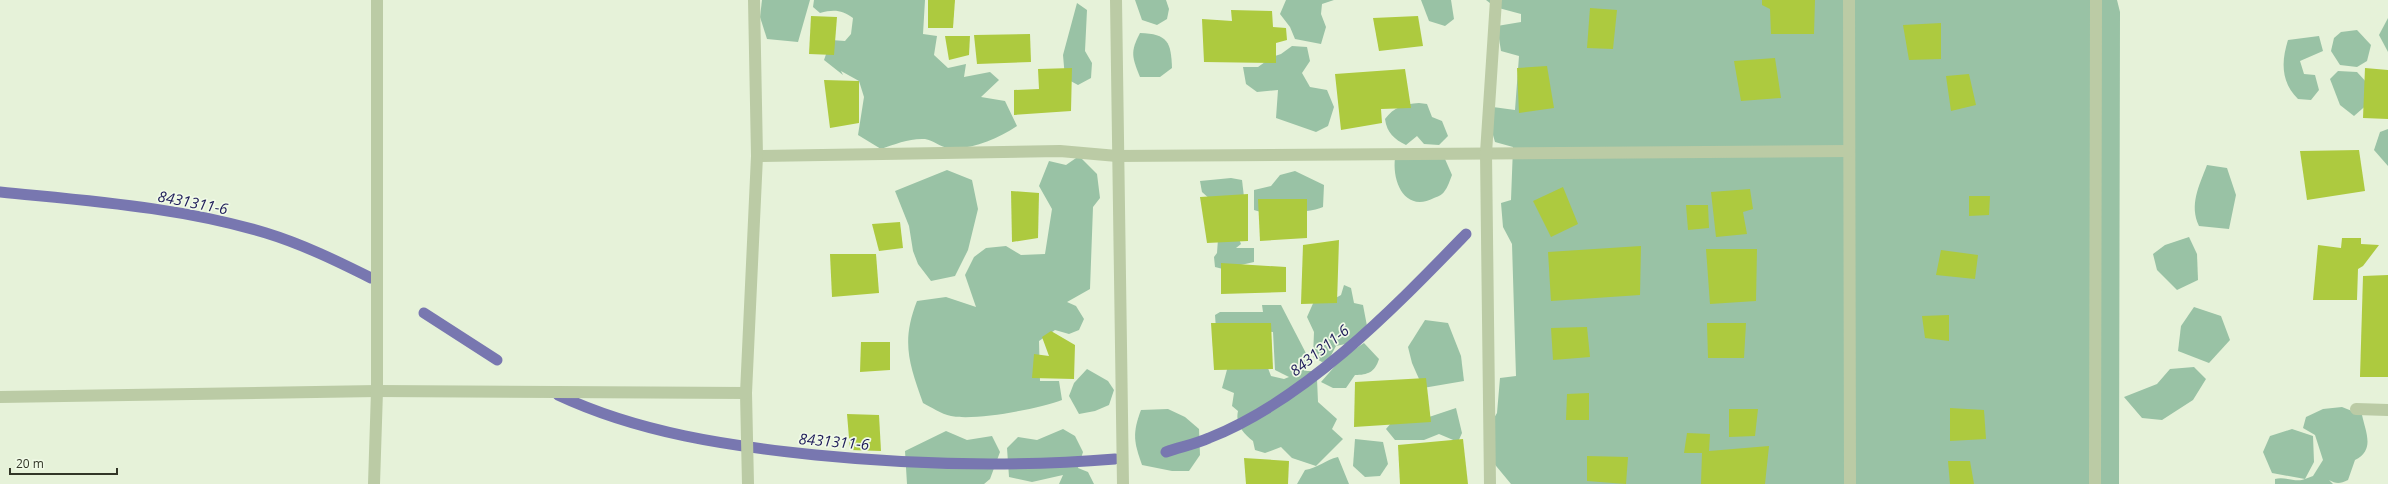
<svg xmlns="http://www.w3.org/2000/svg" width="2388" height="484" font-family="'Open Sans',sans-serif">
<style>
.green{fill:#99c2a5}
.lines{fill:none;stroke-linecap:round;stroke-linejoin:round}
.stream{stroke:#7877b0;stroke-width:11}
.building{fill:#adca3f}
.minor{stroke:#bbcba5;stroke-width:12}
.labels{text-anchor:middle;dominant-baseline:central;stroke-width:3.5;stroke-linejoin:round;paint-order:stroke}
.water-label{font-size:15px;font-style:italic;fill:#1d1b59;stroke:#f0fae6}
</style>
<rect width="100%" height="100%" fill="#e6f2d9"/>
<g class="green">
<path d="M762,0h48l-12,42 -31,-3 -7,-22z"/>
<path d="M814,0h111l-2,34 14,2 -3,19 14,13 18,-4 -2,13 26,-5 9,8 -18,17 24,4 12,25c-20,13 -44,24 -69,22 -8,-1 -15,-8 -23,-9 -15,-1 -30,5 -44,10l-23,-14 6,-38 -5,-16 -18,-10 2,4 -19,-15 7,-20 14,1 6,-7 2,-16c-11,-8 -19,-9 -33,-5l-7,-6z"/>
<path d="M1135,0h31l3,9 -2,10 -10,6 -15,-5z"/>
<path d="M1286,0h48l-12,4 -1,10 5,13 -5,17 -26,-5 -5,-12 -10,-13z"/>
<path d="M1421,0h30l3,19 -9,7 -16,-5z"/>
<path d="M1486,0h631l3,12 -1,472h-608l-24,-29 1,-27 9,-15 3,-35 16,-2 -4,-132 -9,-17 -2,-24 10,-3 2,-53 -18,-5 -4,-14 2,-21 22,3 4,-54 -18,-5 -4,-25 24,-4v-8l-26,-7z"/>
<path d="M1077,3l10,7 -2,41 7,12 -1,15 -13,7 -13,-7 -2,-23z"/>
<path d="M2388,18v34l-9,-17z"/>
<path d="M2357,30l14,15 -4,16 -10,6 -17,-2 -9,-14 3,-13 7,-6z"/>
<path d="M1140,33c28,1 31,9 32,35l-12,9h-20c-8,-20 -10,-25 0,-44z"/>
<path d="M2319,36l4,15 -23,10 4,13 11,1 4,15 -8,10 -13,-1c-17,-17 -17,-37 -10,-59z"/>
<path d="M1292,46l15,1 3,14 -8,12 8,14 17,3 7,17 -6,19 -12,6 -40,-14 2,-28 -21,2 -11,-8 -3,-17h15l14,-10 9,-3z"/>
<path d="M2338,71l19,1 11,12 2,18 -16,14 -14,-11 -10,-26z"/>
<path d="M1419,103l8,1 5,13 10,4 6,15 -9,9 -15,-1 -7,-8 -11,9c-12,-6 -19,-12 -21,-26 9,-12 19,-15 34,-16z"/>
<path d="M2388,129v37l-14,-16 6,-18z"/>
<path d="M1079,156l18,18 3,24 -7,9 -3,82 -23,13 9,4 8,13 -5,11 -10,4 -14,-4 -16,11 1,40h19l3,19c-24,9 -87,21 -111,16 -10,-2 -20,-9 -28,-13 -14,-40 -22,-61 -6,-102l29,-4 30,10 -11,-32 9,-18 12,-9 20,-2 15,9 24,-1 7,-45 -13,-23 10,-25 17,4z"/>
<path d="M1395,158l50,1 7,16c-2,5 -4,12 -8,17 -2,3 -7,5 -10,6 -29,15 -42,-16 -39,-40z"/>
<path d="M2207,165l20,3 9,27 -7,34 -30,-3c-10,-21 0,-40 8,-61z"/>
<path d="M947,170l25,10 6,29 -10,41 -13,26 -24,5 -13,-17 -5,-13 -4,-25 -14,-35z"/>
<path d="M1295,171l29,14 -1,22c-12,6 -56,8 -69,3v-20l17,-4 9,-11z"/>
<path d="M1231,178l11,2 2,17 -33,3 -9,-8 -2,-11z"/>
<path d="M2189,237l8,17 1,26 -21,10 -20,-20 -4,-16 12,-9z"/>
<path d="M1218,239h21l2,5 -5,4h18v14l-31,7 -8,-2 -1,-10 3,-4z"/>
<path d="M1344,285l7,3 3,15 9,2 4,21 -17,17 -14,3 -8,15 -6,1 -9,-5 1,-25 -7,-15 8,-18 17,1 9,-5z"/>
<path d="M1262,305h19l29,56 -4,10h6l5,8 1,23 19,17 -5,10 11,10 -27,27 -24,-8 -11,-11 -16,6 -10,-3 -2,-9c-10,-8 -18,-17 -15,-30l-6,-5 2,-13 -12,-5 6,-22 38,-3 5,13 13,3 5,-2 -14,-7 -2,-38 -57,-3 -1,-14 5,-3h43z"/>
<path d="M2194,307l27,9 9,24 -21,23 -31,-12 3,-25z"/>
<path d="M1425,320l23,3 13,33 3,25 -41,7 -11,-25 -4,-16z"/>
<path d="M1364,343l15,16c-4,13 -11,16 -24,16l-9,13h-13l-12,-6 22,-25z"/>
<path d="M2194,367l12,12 -13,21 -31,20 -20,-2 -18,-21 33,-13 13,-15z"/>
<path d="M1087,369l21,12 6,9 -5,15 -14,6 -16,3 -10,-18 5,-13z"/>
<path d="M2342,407l20,8c4,18 13,35 -7,45l-7,20c-8,4 -12,4 -19,0l4,4h-58v-5c10,-3 21,4 30,0l-33,-6 -9,-21 7,-16 22,-7 21,7 1,26 -9,17 8,-3 10,-16 -8,-25 -12,-7 3,-11 17,-8z"/>
<path d="M1456,408l6,25 -4,9 -19,-8 -15,6h-29l-9,-11 6,-7 25,-1z"/>
<path d="M1168,409l17,8 14,12 1,26 -11,16h-17l-30,-6c-8,-23 -10,-31 -1,-55z"/>
<path d="M1063,429l12,7 8,16 -5,16 10,4 6,12h-35l4,-9 -31,7 -23,-5 -2,-29 11,-11 19,3z"/>
<path d="M946,431l21,9 25,-4 8,16 -10,27 -6,5h-77l-2,-33z"/>
<path d="M1355,439l28,3 5,22 -8,12 -15,1 -12,-11z"/>
<path d="M1338,457l11,27h-52l8,-14c13,-2 20,-10 33,-13z"/>
</g>
<g class="lines">
<g class="stream">
<path d="M0,192c89,9 180,15 266,41 36,11 71,28 105,45"/>
<path d="M424,313l73,47"/>
<path d="M558,395c81,38 171,51 258,60 100,10 200,12 299,4"/>
<path d="M1166,452c14,-5 30,-8 43,-14 98,-39 185,-130 257,-204"/>
</g>
</g>
<g class="building">
<path d="M928,0h27l-2,28h-25z"/>
<path d="M1762,0h53l-1,34h-43l-1,-25 -8,-4z"/>
<path d="M1590,8l27,2 -4,39 -26,-1z"/>
<path d="M1231,10l41,1 1,16 13,1 1,12 -11,3v20l-72,-1 -2,-43 30,2z"/>
<path d="M811,16l26,1 -3,38 -25,-1z"/>
<path d="M1418,16l5,30 -44,5 -6,-33z"/>
<path d="M1941,23v36l-32,1 -6,-35z"/>
<path d="M1030,34l1,28 -54,2 -3,-29z"/>
<path d="M945,36h25l-1,19 -20,5z"/>
<path d="M1775,58l6,40 -40,3 -7,-40z"/>
<path d="M1547,66l7,42 -35,5 -2,-45z"/>
<path d="M1072,68l-1,43 -57,4v-25l25,-1 -1,-20z"/>
<path d="M2365,68l23,2v49l-25,-1z"/>
<path d="M1405,69l6,39 -30,1 1,14 -41,7 -6,-56z"/>
<path d="M1969,74l7,31 -25,6 -5,-35z"/>
<path d="M824,80l35,1v42l-29,5z"/>
<path d="M2359,150l6,41 -58,9 -7,-49z"/>
<path d="M1563,187l15,37 -27,13 -18,-36z"/>
<path d="M1750,189l3,20 -10,3 4,22 -31,3 -5,-45z"/>
<path d="M1011,191l28,2 -1,45 -26,4z"/>
<path d="M1248,194v47l-41,2 -7,-46z"/>
<path d="M1969,196h21l-1,19 -20,1z"/>
<path d="M1258,199h49v39l-47,3z"/>
<path d="M1686,205h22l1,23 -21,2z"/>
<path d="M900,222l3,26 -24,3 -7,-27z"/>
<path d="M2342,238h19v6l18,1 -16,21 -5,3 -1,31h-44l5,-55 23,3z"/>
<path d="M1339,240l-2,63 -36,1 2,-59z"/>
<path d="M1641,246l-1,49 -89,6 -3,-49z"/>
<path d="M1706,249h51l-1,52 -46,3z"/>
<path d="M1941,250l37,5 -3,24 -39,-4z"/>
<path d="M830,254h46l3,39 -47,4z"/>
<path d="M1221,263l65,4v25l-65,2z"/>
<path d="M2388,275v102h-28l3,-101z"/>
<path d="M1949,315v26l-24,-3 -3,-22z"/>
<path d="M1211,323h60l2,46 -59,1z"/>
<path d="M1707,323h39l-2,35h-36z"/>
<path d="M1587,327l3,30 -37,3 -2,-32z"/>
<path d="M1051,331l24,14 -1,34 -42,-1 2,-24 15,2 -7,-19z"/>
<path d="M861,342h29v28l-30,2z"/>
<path d="M1426,378l5,44 -77,5 1,-45z"/>
<path d="M1589,393v27h-23l1,-26z"/>
<path d="M1950,408l34,2 2,29 -36,2z"/>
<path d="M1729,409h29l-3,27 -26,1z"/>
<path d="M847,414l32,1 2,36 -31,-1z"/>
<path d="M1687,433l23,1 -1,17 60,-5 -4,38h-64l1,-31h-18z"/>
<path d="M1463,439l5,45h-68l-2,-39z"/>
<path d="M1587,456l41,1 -2,27 -39,-3z"/>
<path d="M1244,458l45,3 -1,23h-42z"/>
<path d="M1948,461h22l4,23h-24z"/>
</g>
<g class="lines">
<g class="minor">
<path d="M1116,0l7,484"/>
<path d="M1849,0l1,484"/>
<path d="M757,156l303,-5 57,5 732,-5"/>
<path d="M746,393l2,91"/>
<path d="M0,397l377,-6 369,2 11,-237 -3,-156"/>
<path d="M2356,409l32,1"/>
<path d="M374,484l3,-93v-391"/>
<path d="M1490,484l-4,-331 10,-153"/>
<path d="M2095,484l1,-484"/>
</g>
</g>
<g class="labels">
<g class="water-label">
<text transform="translate(193 202) rotate(11)">8431311-6</text>
<text transform="translate(1319 350) rotate(-39)">8431311-6</text>
<text transform="translate(834 441) rotate(5)">8431311-6</text>
</g>
</g>
<path d="M10 468v6h107v-6" fill="none" stroke="#323627" stroke-width="2"/>
<text x="16" y="468" font-size="12" fill="#323627" stroke="#f0fae6" stroke-width="3" paint-order="stroke">20 m</text>
</svg>
